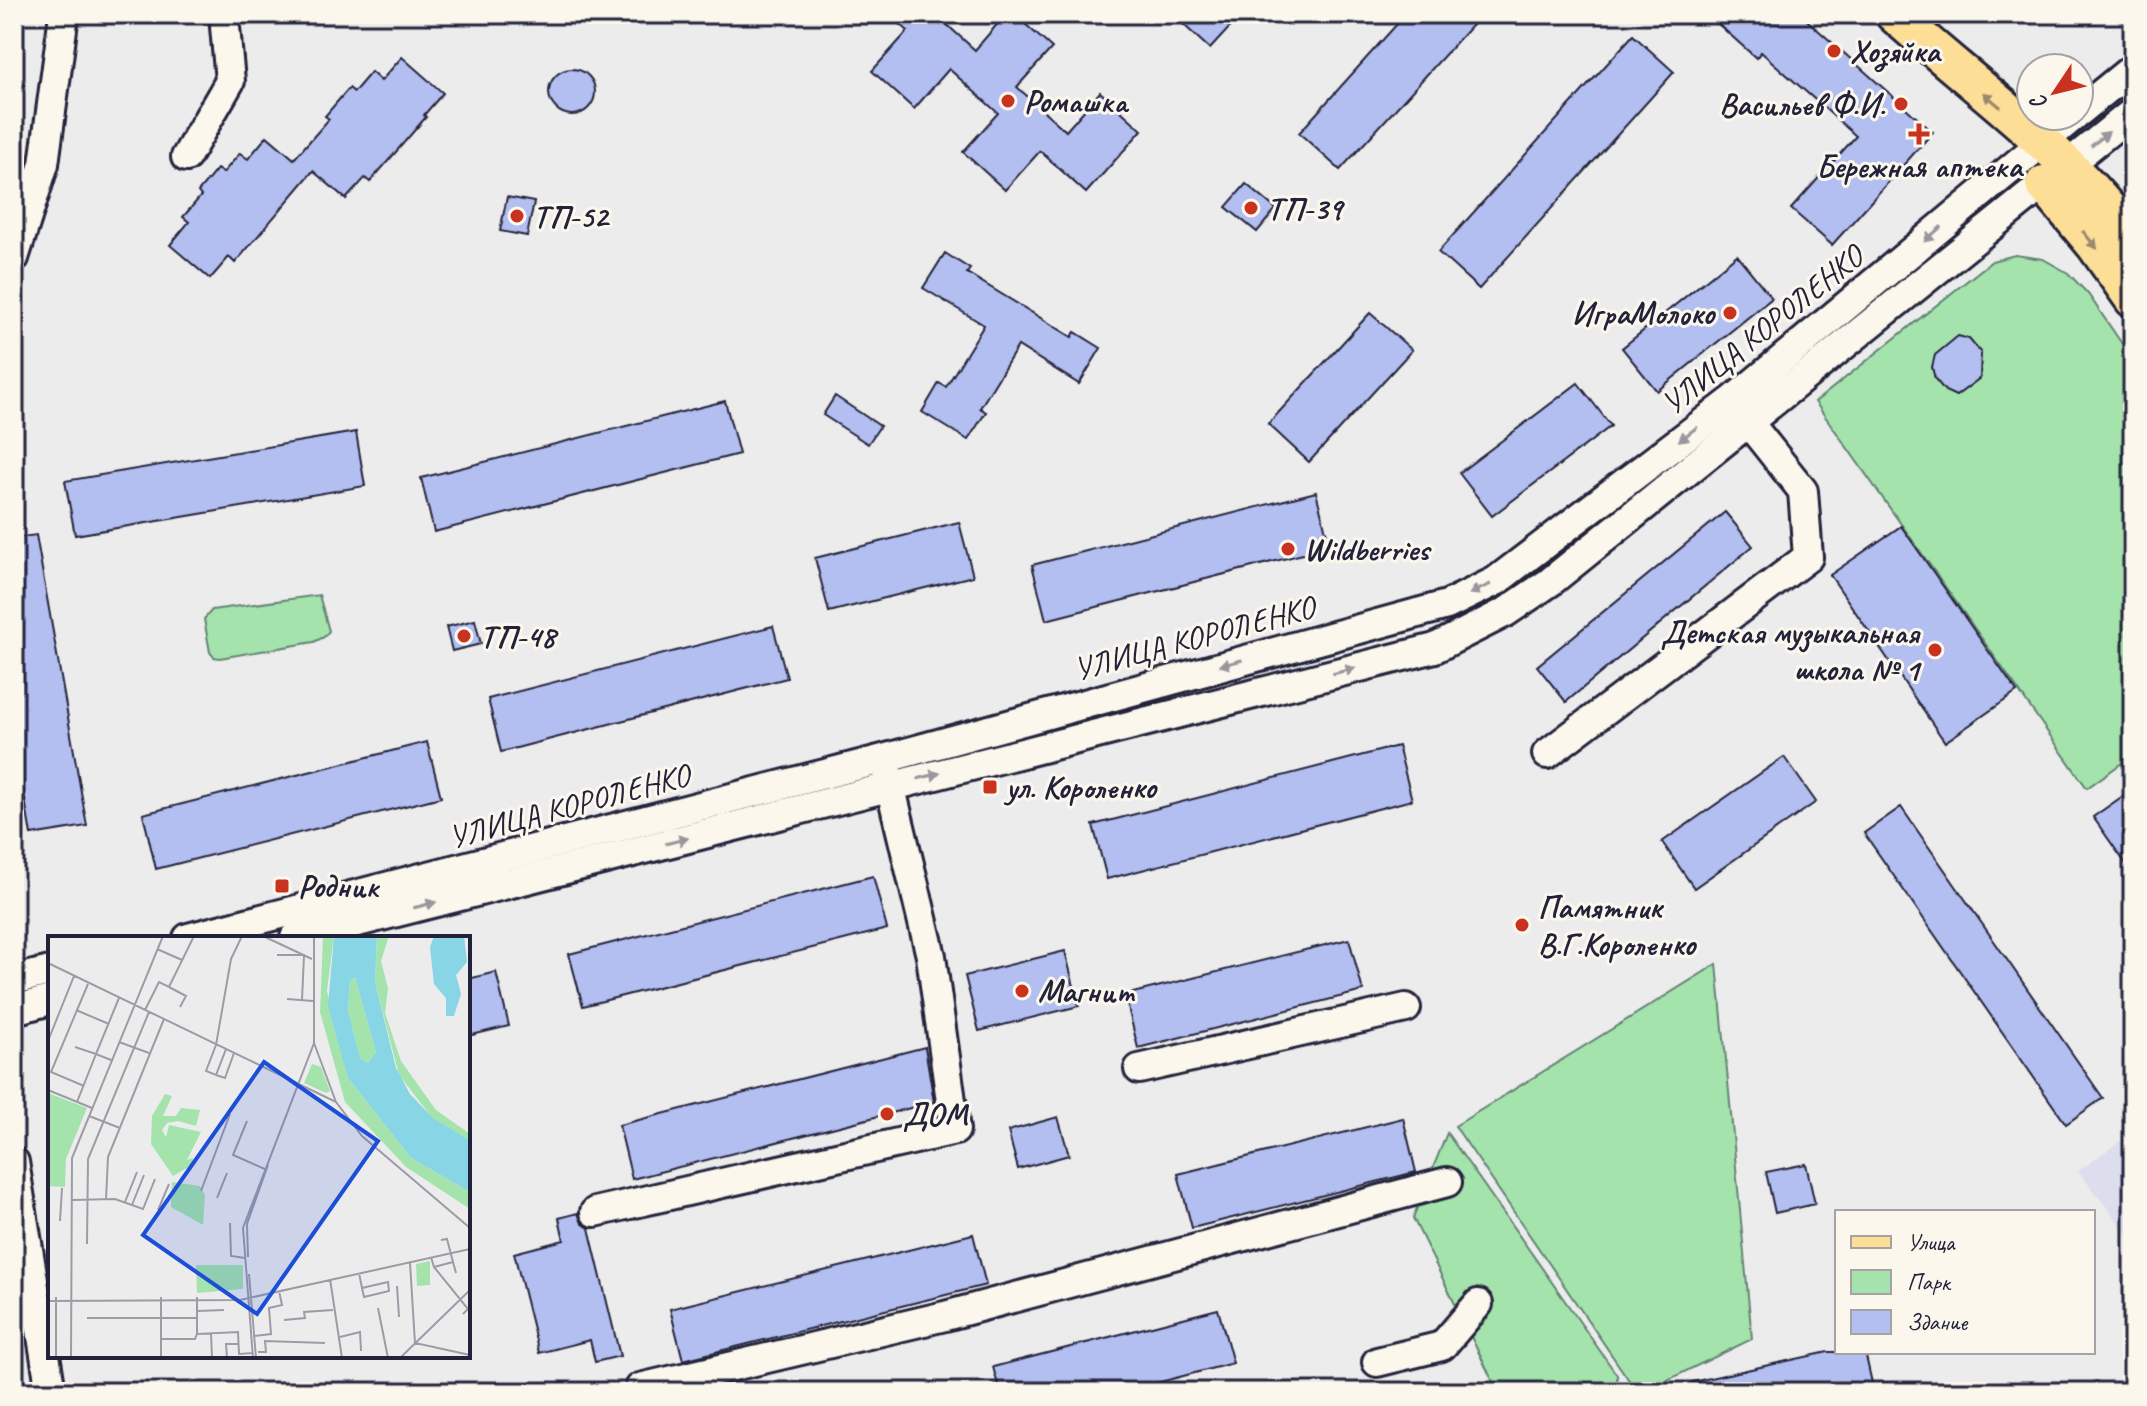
<svg xmlns="http://www.w3.org/2000/svg" width="2147" height="1406" font-family="Caveat,sans-serif">
<style>
.built{fill:#dcdeee}
.green{fill:#a4e4ac;stroke:#638374;stroke-width:2}
.building{fill:#b3bff0;stroke:#22223b;stroke-width:2}
.lines{fill:none;stroke-linecap:round;stroke-linejoin:round}
.minor-casing{stroke:#22223b;stroke-width:34}
.major-casing{stroke:#22223b;stroke-width:42}
.minor{stroke:#fbf7ec;stroke-width:28}
.major{stroke:#fdde96;stroke-width:36}
.oneway{fill:#9a896d}
.oneway2{fill:#99979c}
.poi-dot{fill:#c8321e;stroke:#fbf7ec;stroke-width:3}
.labels{text-anchor:middle;dominant-baseline:central;stroke-width:6;stroke-linejoin:round;paint-order:stroke}
.poi-label{font-size:32px;font-weight:bold;fill:#22223b;stroke:#fbf7ec;text-anchor:start}
.street-label{font-size:32px;fill:#22223b;stroke:#fbf7ec}
.inset-road{fill:none;stroke:#9c9ba6;stroke-width:2}
.view{fill:#1d4ed8;fill-opacity:0.15;stroke:#1d4ed8;stroke-width:4}
.inset-edge{fill:none;stroke:#22223b;stroke-width:4}
</style>
<rect width="100%" height="100%" fill="#edeced"/>
<filter id="ink" filterUnits="userSpaceOnUse"><feTurbulence type="fractalNoise" baseFrequency=".0125" numOctaves="2"/><feDisplacementMap in="SourceGraphic" scale="16" xChannelSelector="R" yChannelSelector="G"/><feConvolveMatrix kernelMatrix="1 2 1 2 8 2 1 2 1" color-interpolation-filters="sRGB"/></filter>
<g filter="url(#ink)">
<path class="built" d="M2133,1132v109l-55,-70z"/>
<g class="green">
<path d="M2015,255l28,4 25,14 20,21 45,66v395l-46,33 -272,-386 177,-141z"/>
<path d="M319,595l10,36 -5,6 -10,5 -94,16 -6,-1 -4,-5 -6,-33 8,-9z"/>
<path d="M1717,964l35,375 -109,53h-6l-182,-266z"/>
<path d="M1447,1133l170,242 1,17h-120l-85,-174z"/>
</g>
<g class="building">
<path d="M889,14h46l40,36 31,-36h8l38,34 -35,39 49,44 34,-39 42,38 -56,63 -46,-42 -35,39 -42,-38 35,-39 -49,-44 -35,40 -42,-38 36,-40z"/>
<path d="M1172,14h70l-32,35z"/>
<path d="M1406,14h76l-142,156 -41,-37z"/>
<path d="M1707,14h93l133,118 -101,113 -41,-36 65,-73 -95,-84 -5,6z"/>
<path d="M1633,35l41,37 -195,217 -41,-37z"/>
<path d="M402,57l41,36 -19,22 2,2 -56,65 -5,-4 -19,21 -33,-28 -78,92 -6,-6 -19,22 -40,-34 19,-23 -6,-5 18,-21 -3,-4 19,-23 6,4 17,-20 8,6 19,-23 27,23 35,-40 -4,-3 24,-28 5,4 17,-20 10,9z"/>
<circle cx="572" cy="92" r="23"/>
<path d="M1246,184l30,25 -19,23 -31,-25z"/>
<path d="M507,197l27,5 -7,34 -27,-5z"/>
<path d="M945,253l25,16 -3,4 105,64 3,-5 26,16 -22,36 -61,-38 -38,62 6,4 -18,28 -46,-28 17,-29 7,4 38,-62 -61,-37z"/>
<path d="M1737,255l35,43 -115,93 -35,-43z"/>
<path d="M1370,313l42,37 -103,112 -41,-38z"/>
<path d="M1958,336l11,3 12,14 -1,25 -24,18 -11,-5 -10,-12 -3,-12 3,-12z"/>
<path d="M1578,383l33,43 -119,90 -33,-43z"/>
<path d="M835,396l45,30 -12,18 -45,-29z"/>
<path d="M725,401l14,53 -305,78 -13,-54z"/>
<path d="M356,432l9,54 -290,49 -10,-54z"/>
<path d="M1316,492l14,55 -284,73 -14,-55z"/>
<path d="M1725,512l28,34 -187,156 -29,-36z"/>
<path d="M959,522l14,54 -144,36 -14,-54z"/>
<path d="M1901,526l116,166 -72,50 -115,-167z"/>
<path d="M36,535l51,291 -56,9 -17,-100v-197z"/>
<path d="M475,620l6,24 -29,7 -6,-24z"/>
<path d="M773,626l14,52 -286,74 -13,-53z"/>
<path d="M427,742l14,55 -285,72 -13,-55z"/>
<path d="M1398,746l14,54 -305,79 -14,-54z"/>
<path d="M1784,757l32,45 -122,86 -32,-46z"/>
<path d="M2133,789v85l-40,-57z"/>
<path d="M1901,807l202,291 -37,26 -202,-291z"/>
<path d="M873,876l14,53 -304,77 -14,-52z"/>
<path d="M1349,939l14,52 -225,57 -13,-53z"/>
<path d="M1065,951l14,55 -100,25 -14,-55z"/>
<path d="M496,972l13,54 -41,10v-57z"/>
<path d="M925,1047l9,55 -302,77 -13,-54z"/>
<path d="M1058,1117l11,38 -51,14 -10,-38z"/>
<path d="M1403,1118l13,54 -224,56 -14,-54z"/>
<path d="M1806,1164l9,40 -40,9 -9,-41z"/>
<path d="M578,1213l4,10 7,5 31,128 -25,6 -5,-22 -51,13 -25,-100 50,-13 -5,-22z"/>
<path d="M973,1234l13,51 -303,75 -13,-51z"/>
<path d="M1218,1309l15,54 -111,29h-122l-7,-25z"/>
<path d="M1828,1352h37l9,40h-181l-1,-10z"/>
</g>
<g class="lines">
<defs>
<g id="minor">
<path d="M2079,112l54,-44"/>
<path d="M186,157l44,-76 -5,-54"/>
<path d="M14,258l30,-94 20,-150"/>
<path d="M1547,754l261,-197 -5,-66 -66,-83"/>
<path d="M188,938l695,-179 564,-154 49,-24 236,-180 342,-285"/>
<path d="M295,938l1140,-290 71,-36 44,-30 583,-470"/>
<path d="M14,980l36,-9"/>
<path d="M14,1010l36,-10"/>
<path d="M1139,1069l267,-61"/>
<path d="M14,1162l37,230"/>
<path d="M595,1212l360,-82 -24,-174 -45,-188"/>
<path d="M1377,1362l65,-16 36,-42"/>
<path d="M640,1388l305,-72 502,-134"/>
</g>
<g id="major">
<path d="M1894,14c76,69 181,143 239,227"/>
<path d="M2044,184l51,61 38,54"/>
</g>
</defs>
<use href="#minor" class="minor-casing"/>
<use href="#major" class="major-casing"/>
<use href="#minor" class="minor"/>
<use href="#major" class="major"/>
</g>
<defs><path id="oneway-solid" d="M-6-.8H1V-3.2L6.5 0L1 3.2V.8H-6Z" transform="scale(2)"/></defs>
<g class="oneway">
<use href="#oneway-solid" transform="translate(1992 100) rotate(-140)"/>
<use href="#oneway-solid" transform="translate(2090 240) rotate(51)"/>
</g>
<g class="oneway2">
<use href="#oneway-solid" transform="translate(2100 139) rotate(-39)"/>
<use href="#oneway-solid" transform="translate(1933 234) rotate(139)"/>
<use href="#oneway-solid" transform="translate(1688 434) rotate(143)"/>
<use href="#oneway-solid" transform="translate(1480 589) rotate(155)"/>
<use href="#oneway-solid" transform="translate(1231 663) rotate(165)"/>
<use href="#oneway-solid" transform="translate(1344 671) rotate(-14)"/>
<use href="#oneway-solid" transform="translate(929 776) rotate(-14)"/>
<use href="#oneway-solid" transform="translate(677 841) rotate(-14)"/>
<use href="#oneway-solid" transform="translate(425 905) rotate(-14)"/>
</g>
</g>
<g class="poi-dot">
<circle cx="1834" cy="51" r="8"/>
<circle cx="1008" cy="101" r="8"/>
<circle cx="1901" cy="104" r="8"/>
<path d="M1915 122h8v8h8v8h-8v8h-8v-8h-8v-8h8z"/>
<circle cx="1251" cy="208" r="8"/>
<circle cx="517" cy="216" r="8"/>
<circle cx="1730" cy="313" r="8"/>
<circle cx="1288" cy="549" r="8"/>
<circle cx="464" cy="636" r="8"/>
<circle cx="1935" cy="650" r="8"/>
<rect x="982" y="779" width="16" height="16" rx="4"/>
<rect x="274" y="878" width="16" height="16" rx="4"/>
<circle cx="1522" cy="925" r="8"/>
<circle cx="1022" cy="991" r="8"/>
<circle cx="887" cy="1114" r="8"/>
</g>
<g class="labels">
<g class="poi-label">
<text x="1850" y="51">Хозяйка</text>
<text x="1024" y="101">Ромашка</text>
<text x="1885" y="104" text-anchor="end">Васильев Ф.И.</text>
<text x="1919" y="166" text-anchor="middle">Бережная аптека</text>
<text x="1267" y="208">ТП-39</text>
<text x="533" y="216">ТП-52</text>
<text x="1714" y="313" text-anchor="end">ИграМолоко</text>
<text x="1304" y="549">Wildberries</text>
<text x="1919" y="632" text-anchor="end">Детская музыкальная<tspan x="1919" dy="37">школа № 1</tspan></text>
<text x="480" y="636">ТП-48</text>
<text x="1006" y="787">ул. Короленко</text>
<text x="298" y="886">Родник</text>
<text x="1538" y="907">Памятник<tspan x="1538" dy="37">В.Г.Короленко</tspan></text>
<text x="1038" y="991">Магнит</text>
<text x="903" y="1114">ДОМ</text>
</g>
<g class="street-label">
<text transform="translate(1762 330) rotate(-39)">УЛИЦА КОРОЛЕНКО</text>
<text transform="translate(1194 638) rotate(-15)">УЛИЦА КОРОЛЕНКО</text>
<text transform="translate(569 806) rotate(-15)">УЛИЦА КОРОЛЕНКО</text>
</g>
</g>
<g transform="translate(48 936)">
<rect width="422" height="422" fill="#edeced"/>
<path d="M275,0h11l-7,55 21,87 63,80 59,34v17l-64,-42 -61,-65 -25,-90zM329,0h12l-8,25 7,27 -3,25 16,48 35,49 34,24v7l-37,-22 -34,-44 -24,-93zM307,41l21,75 -8,11 -8,-5 -12,-48 2,-29zM264,128l9,3 9,24 -4,2 -22,-10zM0,157l39,15 -21,51 -1,28 -17,-1zM117,158l7,2 -9,20h13l5,-8 19,2 -4,16 -18,-5 -11,2 -5,7 4,7 3,-12 32,7 -14,28 6,-2 -1,7 -19,11 -22,-32 1,-28zM124,246l28,4 5,9 -2,30 -32,-18zM382,325v24l-13,1 -1,-22zM148,329h47v24l-46,4z" fill="#a4e4ac"/>
<path d="M286,0h43l-2,46 21,86 14,26 23,24 37,23v51l-59,-34 -63,-80 -20,-72zM307,41l21,75 -8,11 -8,-5 -12,-48 2,-29zM386,0h30l3,26 -11,13 5,19 -7,22h-8v-18l-12,-14 -4,-37z" fill="#87d5e5" fill-rule="evenodd"/>
<path class="inset-road" d="M215,0l49,23M109,13l25,11M229,19h27l-2,45M0,27l288,139M121,51l17,9 -6,11M239,63l26,2M28,74l33,14M97,74l14,-28 10,5 25,-51M0,105l26,-65M71,106l30,11M266,107l22,59 26,34 108,92M27,111l21,7 23,-56M178,113l-10,26 -10,-4 10,-26 15,-86 11,-23M168,139l9,3 9,-25M36,150l-33,-14 37,-88M0,154l44,18M29,166l19,-48 15,6M41,180l31,12M199,185l-14,34 34,15M153,255l29,-77M169,262l10,-25M58,263l2,-42 56,-138M24,264l43,-1 28,10 12,-30M77,266l12,-30M84,269l12,-30M110,274l11,-26M12,285l2,-33M182,287l1,33 14,2M393,304l6,-1 6,23M39,308l1,-85 61,-147M200,321l-1,-33 21,-59M383,321l3,10 19,-5 3,11M362,327l5,80 55,12M386,331l34,42 -5,5M311,337l3,15 26,-6 1,9 -25,6 -2,-9M201,338l7,84M282,343l12,79M349,350l2,31M8,361v61M113,361v42h34l2,-5M149,361v37l41,-2 1,22 14,-1M0,365l192,-1 230,-51M330,372l10,50M149,375l27,-1M39,382h110M236,384l21,-2 -1,-6 29,-2M163,397l1,25M206,400l17,-2 -2,-26 13,-3 -3,-14M292,401l20,-5 1,19M113,403v19h22M210,416h8l-1,-11 60,2M23,422l1,-200 91,-222M179,422l-1,-14h12M205,422l-10,-130 71,-185v-107M352,422l70,-68"/>
<path class="view" d="M216,126l114,79 -121,173 -114,-79z"/>
<rect width="422" height="422" class="inset-edge"/>
</g>
<rect width="2147" height="1406" fill="none" stroke="#fbf7ec" stroke-width="48"/>
<rect x="24" y="24" width="2099" height="1358" fill="none" stroke="#22223b" stroke-width="3" filter="url(#ink)"/>
<rect x="1835" y="1210" width="260" height="144" fill="#fbf7ec" stroke="#a4a2a5" stroke-width="2"/>
<rect x="1851" y="1236" width="40" height="12" fill="#fdde96" stroke="#a4a2a5" stroke-width="2"/>
<text x="1907" y="1250" font-size="24" fill="#22223b">Улица</text>
<rect x="1851" y="1270" width="40" height="24" fill="#a4e4ac" stroke="#a4a2a5" stroke-width="2"/>
<text x="1907" y="1290" font-size="24" fill="#22223b">Парк</text>
<rect x="1851" y="1310" width="40" height="24" fill="#b3bff0" stroke="#a4a2a5" stroke-width="2"/>
<text x="1907" y="1330" font-size="24" fill="#22223b">Здание</text>
<g transform="translate(2055 92) rotate(235)"><circle r="38" fill="#fbf7ec" stroke="#a4a2a5" stroke-width="2"/>
<path d="M0-6L14 30L0 20L-14 30Z" fill="#c8321e"/>
<text y="-12" font-size="22" font-weight="bold" text-anchor="middle" fill="#22223b">С</text>
</g>
</svg>
